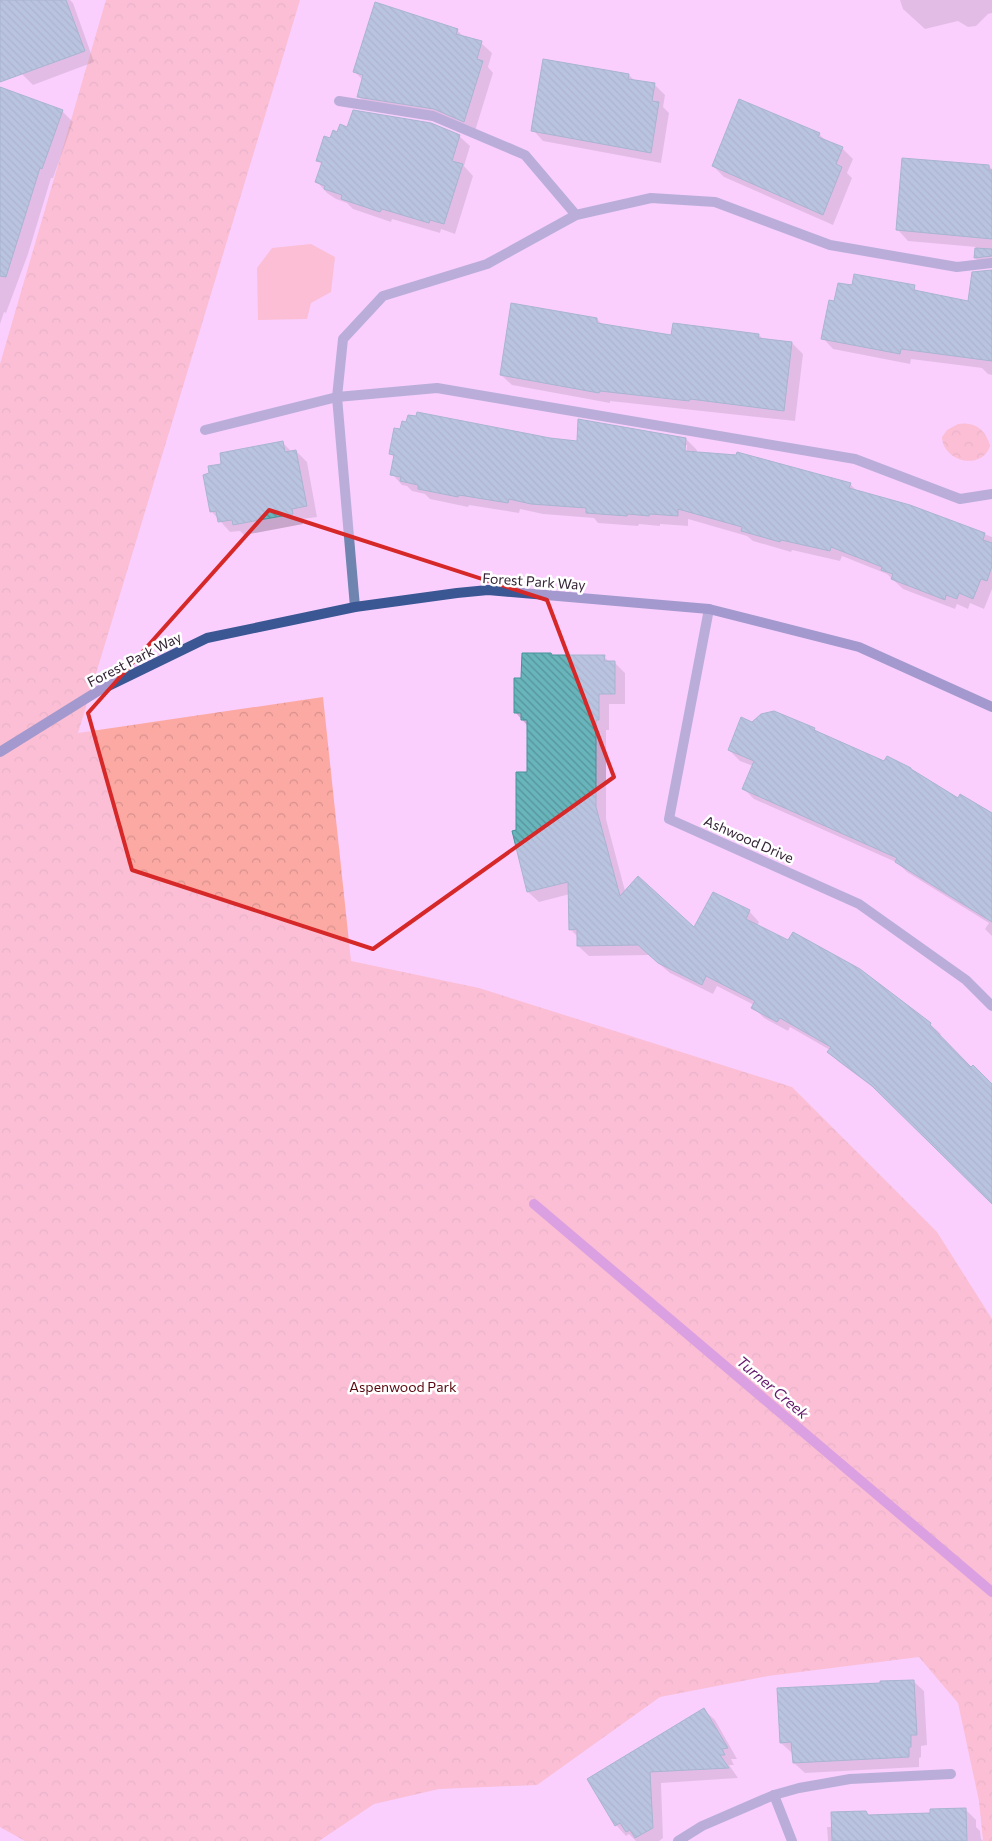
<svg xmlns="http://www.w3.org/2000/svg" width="992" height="1841" font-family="Commissioner,sans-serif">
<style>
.grass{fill:#fca9a3}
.forest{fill:url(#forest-crowns)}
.shadow{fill:#0003;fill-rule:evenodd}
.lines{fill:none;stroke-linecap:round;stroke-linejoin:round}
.stream{stroke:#b766bf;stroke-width:10}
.building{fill:url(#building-back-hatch);stroke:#46939b}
.lane{stroke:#6f84af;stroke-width:10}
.street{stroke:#6f84af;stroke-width:10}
.secondary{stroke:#3a5794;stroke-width:10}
.marked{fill:none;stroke:#d62828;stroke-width:4;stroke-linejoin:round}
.labels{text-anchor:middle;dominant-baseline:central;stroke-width:5;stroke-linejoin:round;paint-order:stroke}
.street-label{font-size:14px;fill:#332334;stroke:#fff}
.park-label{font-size:14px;fill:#57070e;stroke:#fff}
.water-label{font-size:15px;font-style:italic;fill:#63176b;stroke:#fff}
</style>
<defs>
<pattern id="forest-crowns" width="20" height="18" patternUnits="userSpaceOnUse" patternTransform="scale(1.25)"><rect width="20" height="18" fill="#fca9a3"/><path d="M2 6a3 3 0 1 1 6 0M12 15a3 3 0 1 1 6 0" fill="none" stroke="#d8918d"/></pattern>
<pattern id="building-back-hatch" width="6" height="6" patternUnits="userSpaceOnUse" patternTransform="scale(1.25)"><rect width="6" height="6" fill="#69b5bc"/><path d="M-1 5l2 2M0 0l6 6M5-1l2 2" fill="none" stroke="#57939a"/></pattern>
</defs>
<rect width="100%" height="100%" fill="#facffd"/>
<path class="grass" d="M311,244l24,13 -4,35 -20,11 -4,16 -49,1 -1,-52 15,-20z"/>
<g class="forest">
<path d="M106,0h194l-222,733 245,-36 28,264 128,27 313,99 145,145 55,87v522h-9l-4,-40 -21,-98 -39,-46 -151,19 -108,21 -123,88 -98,4 -65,15 -55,37h-294l-25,-14v-1463z"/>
<path d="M958,424c17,-3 28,6 32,22 -8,25 -47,16 -48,-9l5,-7z"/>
</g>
<g class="shadow">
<path d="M0,0h70l3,3 21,59 -61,23 -11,-11 -19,-53 -3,-1z"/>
<path d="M900,0h92v13l-4,1 -12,12 -8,1 -10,-6 -33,8 -22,-20z"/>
<path d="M457,30l7,7 17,6 11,10 -4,14 5,6 -18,58 -29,-12 -77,-12 -11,-11 5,-16 -9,-9z"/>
<path d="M629,75l6,6 19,3 11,11 -2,12 6,6 -8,50 -118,-22 -10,-11z"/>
<path d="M0,88l62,23 11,11 -20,56h-2l-23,76 -22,59 -2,-1 -4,12z"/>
<path d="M348,128l111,8 11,10 -6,20 9,10 -18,58 -14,-5 -1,4 -48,-14 -1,3 -38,-13 -6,-6 -11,-4 -9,-6 -10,-11 5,-17 -4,-4 12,-21 8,-7z"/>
<path d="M819,134l9,9 14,5 11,11 -6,14 5,5 -19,47 -109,-48 -11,-11z"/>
<path d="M989,166l3,3v99h-6l-11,-10 1,-11 -68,-6 -10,-11z"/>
<path d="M992,271v104l-4,-1 -6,-6 -71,-9 -1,5 -77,-15 -10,-11 12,-36 18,-15 59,-1 6,6 51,10z"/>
<path d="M597,319l6,6 69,11 87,-1 5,5 28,3 11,11 -8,67 -185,-20v2l-98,-18 -11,-10z"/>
<path d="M686,439l11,11 -1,3 154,31 8,8 52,14 82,31v52l-8,20 -14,-6 -2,6 -11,-5 -2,5 -52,-20 -16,-15 -45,-18 -2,5 -48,-11 -1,2 -38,-11 -6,-5 -59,-17v7l-28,-2v2l-21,-2 -1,2 -40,-3 -4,-5 -51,-4 -23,-5 -1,4 -50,-8 -1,2 -38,-8 -5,-5 -13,-3 -5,-5 -5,-1 -10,-11 3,-16 -5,-5 159,-13 29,2zM685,445h2l-1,12h-2z"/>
<path d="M283,443l9,9 4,-1 11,11 10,55 -15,2 1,5 -59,11 -4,-4 -10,1 -19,-21v-37l12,-9z"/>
<path d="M553,657h51l6,5 5,1 10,10v31h-16v26h-3v89l19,72 70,38 54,-18 10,11 -2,4 173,98 11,10 -2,2 32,33 21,17v117l-109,-108 -44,-33 -11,-10 2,-2 -40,-23 -2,4 -24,-13 -11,-11 1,-2 -37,-19 -4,8 -43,-21 -21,-18 -60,1 -11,-10v-9l-8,-8v-35l-31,8 -11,-10 -10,-61 10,-57v-48l-13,-14 7,-33z"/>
<path d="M752,724l62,5 6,5 65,29 30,10 77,45v118l-7,-7 4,-6 -82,-51 -9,-9 -144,-64 -11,-11 10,-22 -13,-5 -11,-11z"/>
<path d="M913,1681l11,10 3,54 -6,1v11l-2,1v9l-114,6 -11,-10 -2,-10 -11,-10 101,-58z"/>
<path d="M704,1710l11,10 22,39h-6l3,6h-5l9,13 -77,5 2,55 -4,3h-23l-7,-7 -3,2 -10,-11 -27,-45z"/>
<path d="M965,1809l11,11v7l4,4 1,8 2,2h-155l-1,-14h5l34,-15 4,4 61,-2z"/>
</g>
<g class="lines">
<path class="stream" d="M534,1204l458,388"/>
</g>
<g class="building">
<path d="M0,0h66l19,51 -85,31z"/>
<path d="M375,2l83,27 -2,5 26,7 -5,18 6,2 -19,61 -30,-13 -77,-12 6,-22 -10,-3z"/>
<path d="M543,59l86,15 -1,5 27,4 -3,18 7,1 -8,51 -120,-22z"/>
<path d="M0,87l63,23 -21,59 -2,-1 -34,109 -6,-1z"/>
<path d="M739,99l81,34 -2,4 25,10 -7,17 6,3 -19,48 -111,-49z"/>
<path d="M353,110l78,13 29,12 -8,26 11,3 -19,60 -14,-4 -1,3 -47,-14 -2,3 -39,-13 1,-4 -18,-6 1,-3 -10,-4 7,-20 -6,-1 8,-25 6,2 3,-8 4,2 3,-8 7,3z"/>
<path d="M902,158l87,7v5h3v69l-96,-9z"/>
<path d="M975,248l17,1v7l-18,2z"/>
<path d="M992,270v91l-91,-12 -1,5 -79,-15 8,-39 5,1 4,-18 14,2 2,-11 61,11 -1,5 54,11 4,-29z"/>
<path d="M511,303l86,15v5l74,12 2,-12 86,11 -1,4 34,4 -8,69 -94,-12 -1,2 -89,-10 -1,2 -99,-18z"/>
<path d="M417,412l133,26 27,3 1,-22 108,19 -1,13 51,4 1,-3 114,31 -2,5 61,17 75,28 -2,7 9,3v23l-5,15 -6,-2 -8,20 -14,-6 -2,6 -11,-4 -1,5 -54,-21 2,-5 -12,-4 1,-3 -51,-20 -1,4 -49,-11 -1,2 -39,-11 1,-4 -64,-18v7l-28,-2 -1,2 -21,-2 -1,2 -41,-3v-5l-55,-4 -22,-5 -1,4 -49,-8 -1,2 -40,-8v-4l-18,-4 1,-4 -11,-2 4,-20 -5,-1 5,-26 6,1 2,-8 4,1 2,-7 8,1z"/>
<path d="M283,441l2,11 11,-2 11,56 -15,3 1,5 -39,7 -21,4 -1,-5 -14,2 -2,-11 -6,1 -7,-37 6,-2 -1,-7 13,-2 -1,-11z"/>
<path d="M522,653h29l1,2h53l-1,6h11v33h-16v26h-3v87l24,89 18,-20 56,51 19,-35 37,18 -4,9 42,21 5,-8 67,37 71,54 -1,2 41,42 2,-2 19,19v120l-121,-119 -44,-33 4,-5 -51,-29 -3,4 -26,-14 4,-7 -49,-25 -4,9 -44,-22 -20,-18 -61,1v-17l-8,1 -1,-48 -41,10 -15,-61 4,-1v-58h11v-52h-6v-7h-7v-35h7z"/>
<path d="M774,711l41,17 -1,2 70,31 3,-5 24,12v1l47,29 2,-4 32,19v109l-97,-60 2,-4 -155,-69 12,-28 -26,-11 13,-33 11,5 9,-8z"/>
<path d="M914,1680l3,55h-6v12h-2v10l-116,6 -2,-21 -11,1 -3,-55 103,-5v-2z"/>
<path d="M704,1708l24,40 -6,1 3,6h-5l9,13 -79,4 3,56 -18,10 -5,-8 -4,2 -6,-9 -5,3 -28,-47z"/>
<path d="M966,1808l1,33h-135l-1,-29 35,-1 2,4 62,-2v-4z"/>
</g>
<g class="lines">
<g class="lane">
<path d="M339,101l94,15 92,39 51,60"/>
<path d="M205,430l132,-33 100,-9 418,71 105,40 32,-5"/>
<path d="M355,607l-18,-210 6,-58 40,-43 104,-32 89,-49 75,-17 64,4 115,43 127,22 35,-4"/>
<path d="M774,1795l18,46"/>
<path d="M678,1841l24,-15 72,-31 25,-7 51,-9 101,-5"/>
</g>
<path class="street" d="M709,609l-40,210 190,85 107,76 26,26"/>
<path class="secondary" d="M0,752l98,-61 109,-53 148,-31 102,-14 31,-3 221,19 150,38 133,60"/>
</g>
<path d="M0 0H992V1841H0ZM269,510l278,90 67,177 -241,172 -241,-79 -44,-157z" fill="#facffd" fill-opacity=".55" fill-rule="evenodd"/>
<path class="marked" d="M269,510l278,90 67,177 -241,172 -241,-79 -44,-157z"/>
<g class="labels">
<g class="street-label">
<text transform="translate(534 581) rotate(4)">Forest Park Way</text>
<text transform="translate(134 659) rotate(-27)">Forest Park Way</text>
<text transform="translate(749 839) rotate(24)">Ashwood Drive</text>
</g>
<g class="park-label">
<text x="403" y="1386">Aspenwood Park</text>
</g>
<g class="water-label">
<text transform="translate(773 1387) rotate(40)">Turner Creek</text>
</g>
</g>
</svg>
